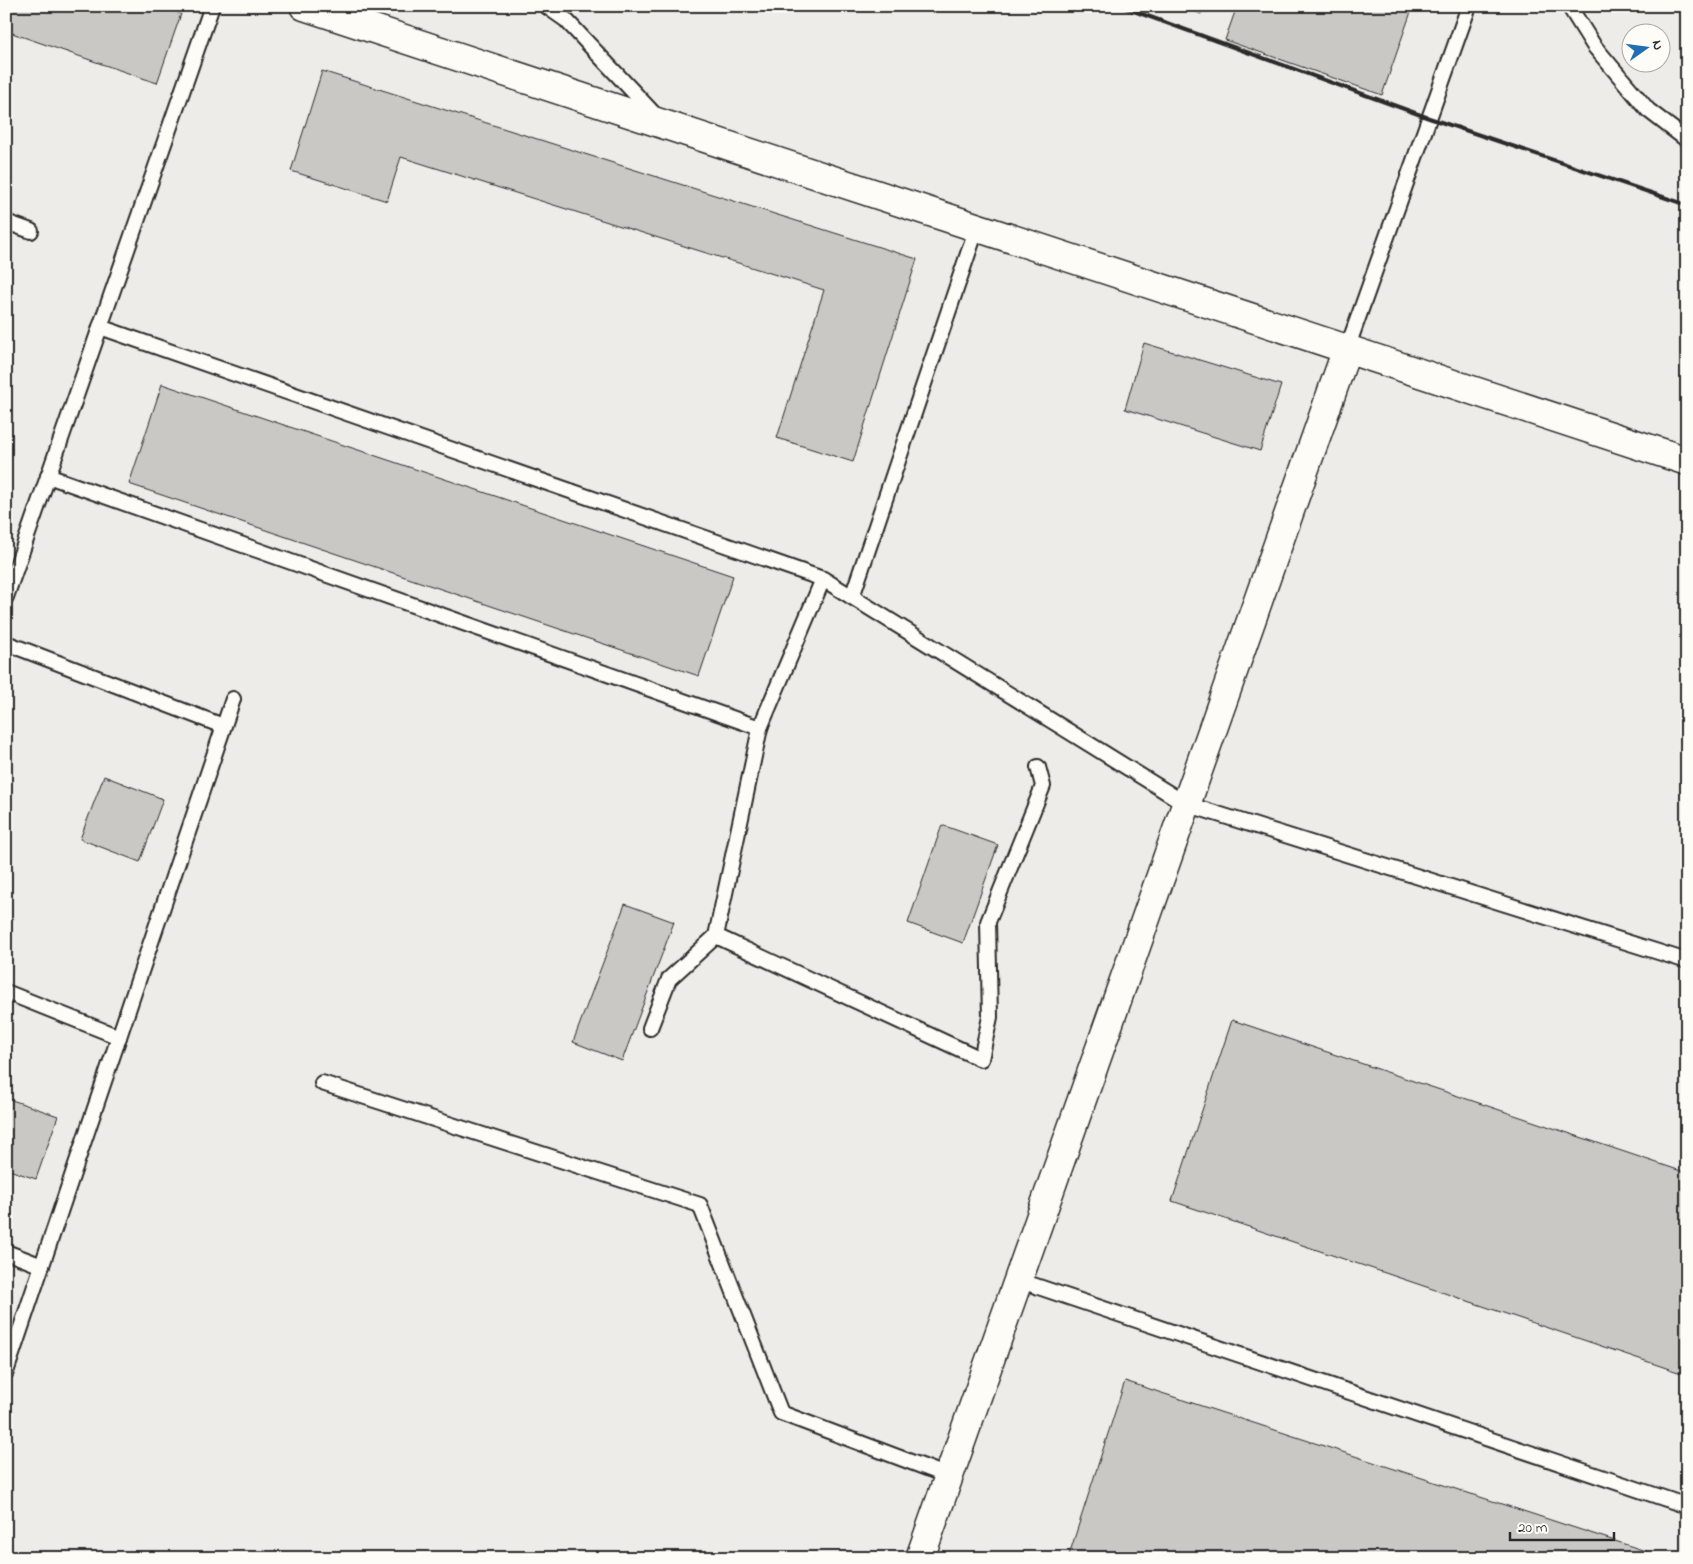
<svg xmlns="http://www.w3.org/2000/svg" width="1693" height="1564" font-family="'Indie Flower',sans-serif">
<style>
.built{fill:#edece8;fill-rule:evenodd}
.building{fill:#c9c8c4;stroke:#2b2b2b}
.lines{fill:none;stroke-linecap:round;stroke-linejoin:round}
.service-casing{stroke:#2b2b2b;stroke-width:18}
.minor-casing{stroke:#2b2b2b;stroke-width:31}
.service{stroke:#fdfcf7;stroke-width:14}
.minor{stroke:#fdfcf7;stroke-width:28}
.rail{stroke:#2b2b2b;stroke-width:4}
</style>
<rect width="100%" height="100%" fill="#fdfcf7"/>
<filter id="ink" filterUnits="userSpaceOnUse"><feTurbulence type="fractalNoise" baseFrequency=".02" numOctaves="2"/><feDisplacementMap in="SourceGraphic" scale="10" xChannelSelector="R" yChannelSelector="G"/><feConvolveMatrix kernelMatrix="1 2 1 2 8 2 1 2 1" color-interpolation-filters="sRGB"/></filter>
<g filter="url(#ink)">
<path class="built" d="M6,6h1681v1552h-1681zM1630,32h30v30h-30z"/>
<g class="building">
<path d="M6,6h152l23,8 -24,69 -151,-52z"/>
<path d="M1179,6h25l-3,8z"/>
<path d="M1237,6h176l-31,89 -157,-55z"/>
<path d="M322,71l595,188 -64,203 -76,-24 47,-148 -423,-133 -14,44 -96,-30z"/>
<path d="M1144,343l137,42 -21,66 -135,-42z"/>
<path d="M162,384l571,192 -34,100 -570,-192z"/>
<path d="M104,776l59,23 -23,63 -60,-23z"/>
<path d="M942,825l56,20 -35,98 -55,-20z"/>
<path d="M625,904l49,18 -52,139 -49,-19z"/>
<path d="M1232,1020l455,153v202l-515,-174z"/>
<path d="M6,1098l52,18 -22,63 -30,-10z"/>
<path d="M1125,1381l542,177h-599z"/>
</g>
<g class="lines">
<defs>
<g id="service">
<path d="M546,6l20,14 89,95"/>
<path d="M1569,6l25,40 54,64 39,30"/>
<path d="M6,222l25,9"/>
<path d="M100,327l723,252 363,225 501,157"/>
<path d="M1347,349l122,-343"/>
<path d="M48,476l712,252"/>
<path d="M823,579l-63,149 -44,208 265,123 9,-42 -2,-95 55,-136 -5,-19"/>
<path d="M6,597l206,-591"/>
<path d="M852,597l125,-370"/>
<path d="M6,643l217,83"/>
<path d="M6,992l113,45"/>
<path d="M650,1028l19,-49 47,-43"/>
<path d="M322,1083l378,122 81,208 167,63"/>
<path d="M6,1252l36,14"/>
<path d="M1018,1280l669,226"/>
<path d="M6,1372l227,-673"/>
</g>
<g id="minor">
<path d="M304,6l1383,455"/>
<path d="M920,1558l427,-1209"/>
</g>
</defs>
<use href="#service" class="service-casing"/>
<use href="#minor" class="minor-casing"/>
<use href="#service" class="service"/>
<use href="#minor" class="minor"/>
<path class="rail" d="M1120,6l309,112 258,87"/>
</g>
</g>
<rect width="1693" height="1564" fill="none" stroke="#fdfcf7" stroke-width="25"/>
<rect x="12" y="12" width="1668" height="1539" fill="none" stroke="#2b2b2b" stroke-width="2" filter="url(#ink)"/>
<g transform="translate(1646 48) rotate(76)"><circle r="24" fill="#fdfcf7" stroke="#a9a8a5"/>
<path d="M0-4L9 19L0 12L-9 19Z" fill="#1f6fb2"/>
<text y="-8" font-size="14" font-weight="bold" text-anchor="middle" fill="#2b2b2b">N</text>
</g>
<path d="M1510 1532v8h104v-8" fill="none" stroke="#2b2b2b" stroke-width="2.5"/>
<text x="1518" y="1532" font-size="15" fill="#2b2b2b" stroke="#fdfcf7" stroke-width="4" paint-order="stroke">20 m</text>
</svg>
